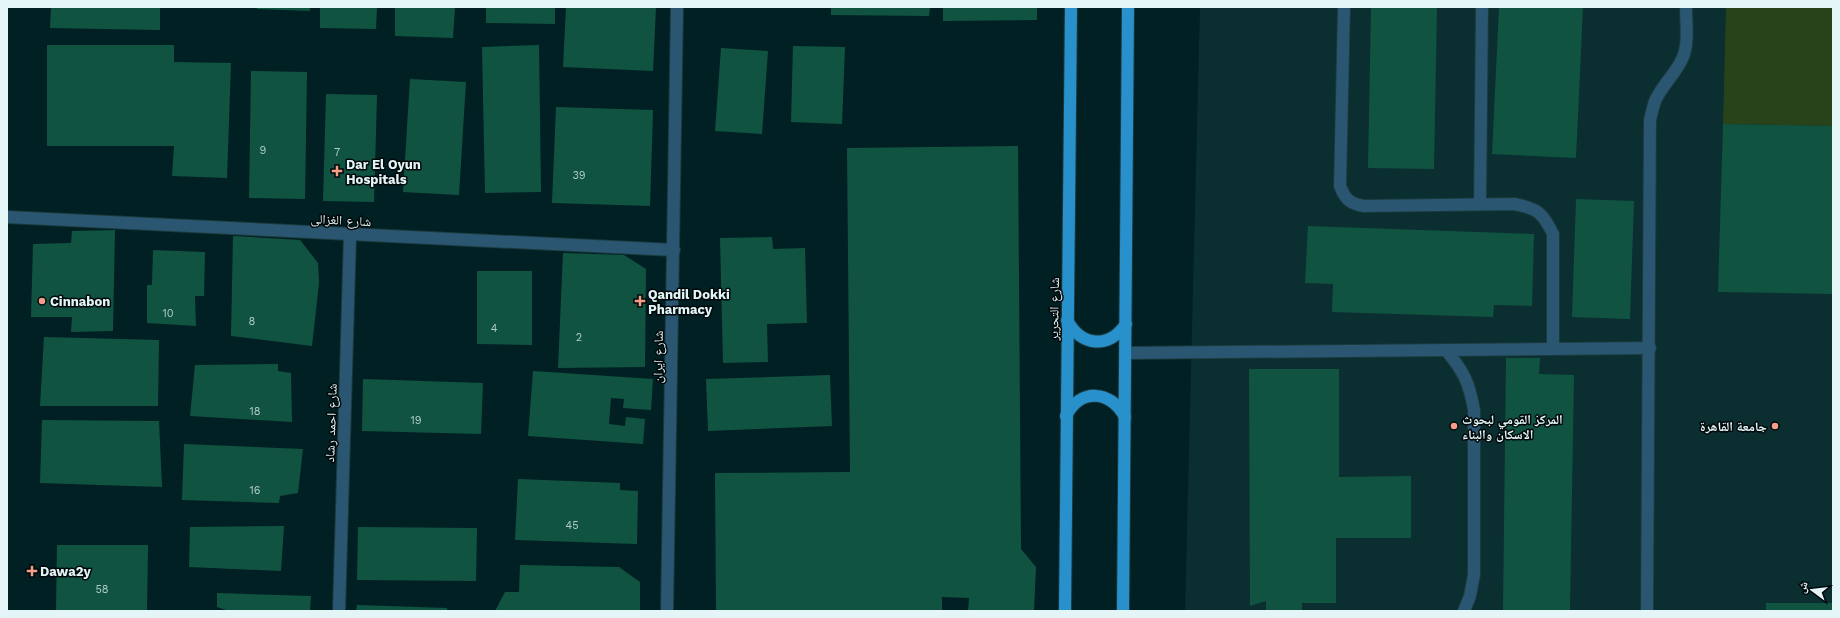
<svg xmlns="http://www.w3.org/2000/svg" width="1840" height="618" font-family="'Work Sans','Noto Naskh Arabic',sans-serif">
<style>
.built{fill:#0b2e31}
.green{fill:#28431a}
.building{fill:#115341}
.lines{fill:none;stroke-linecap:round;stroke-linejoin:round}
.minor-casing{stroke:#1b3a3d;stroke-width:14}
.major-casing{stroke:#1b3a3d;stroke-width:14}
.minor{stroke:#2a5672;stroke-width:12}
.major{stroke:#2890ca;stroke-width:12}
.poi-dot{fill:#f49e8a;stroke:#000809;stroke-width:1.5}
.labels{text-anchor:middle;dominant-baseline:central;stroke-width:3;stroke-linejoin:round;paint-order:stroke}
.number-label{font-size:11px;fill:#aeccca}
.poi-label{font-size:13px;font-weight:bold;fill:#e3f5f7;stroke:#000809;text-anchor:start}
.street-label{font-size:13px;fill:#e3f5f7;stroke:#000809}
</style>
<rect width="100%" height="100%" fill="#002024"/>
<path class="built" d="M1200,7h633v604h-648z"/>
<path class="green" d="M1726,7h107v119l-110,-2z"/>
<g class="building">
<path d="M51,7h109v23l-110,-2z"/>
<path d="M257,7h53v4l-53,-2z"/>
<path d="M320,7h57l-1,22 -56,-1z"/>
<path d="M395,7h60l-2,31 -58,-2z"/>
<path d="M486,7h69v17l-69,-1z"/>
<path d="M566,7h90l-3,64 -90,-4z"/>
<path d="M831,7h99l-1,9 -98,-1z"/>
<path d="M943,7h94v13l-94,1z"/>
<path d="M1371,7h66l-3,162 -66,-1z"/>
<path d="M1499,7h84l-7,151 -84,-4z"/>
<path d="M47,45h127v17l57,1 -4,115 -55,-2 2,-30h-127z"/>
<path d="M539,45l2,147 -56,1 -3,-146z"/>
<path d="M793,46l52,1 -3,77 -51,-2z"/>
<path d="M721,48l47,3 -6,83 -47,-3z"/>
<path d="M251,71l56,1 -2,127 -56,-1z"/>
<path d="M410,79l56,3 -7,113 -56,-3z"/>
<path d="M326,94l51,1 -3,107 -51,-1z"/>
<path d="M556,107l97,3 -3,96 -98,-3z"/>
<path d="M1723,124l110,2v168l-115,-2z"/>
<path d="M1018,146l3,403 15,18 -2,44h-66l1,-13 -27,-1v14h-226l-1,-138 135,-1 -3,-324z"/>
<path d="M1576,199l58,2 -4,118 -58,-2z"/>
<path d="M1308,226l226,8 -2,72 -38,-1 -1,12 -161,-5 1,-28 -28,-1z"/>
<path d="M115,230l-2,101 -42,1 1,-15h-41l2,-73 38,-1 1,-12z"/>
<path d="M233,236l67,4 18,23 1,20 -7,63 -81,-10z"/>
<path d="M772,237l1,12 32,-1 2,75 -40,1 1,38 -45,1 -3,-125z"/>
<path d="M153,250l52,2 -1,44h-9l1,30 -49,-3v-38h5z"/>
<path d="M563,253l61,2 22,14 -1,98 -87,1z"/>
<path d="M477,271h55v74l-55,-1z"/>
<path d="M44,337l115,3 -1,66h-118z"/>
<path d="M1506,358h34l-1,16 35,1 -4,236h-67z"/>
<path d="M278,364v7l13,2 1,49 -102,-6 5,-51z"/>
<path d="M1249,369h90v108l72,-1v62h-75v65h-34v8h-36v-10l-16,5z"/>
<path d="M533,371l120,8 -2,31 -28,-2 1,-9 -13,-1 -2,26 16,2 1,-9 19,2 -2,25 -115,-8z"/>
<path d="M830,375l2,51 -124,5 -2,-52z"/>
<path d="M363,379l120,4 -2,51 -119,-3z"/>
<path d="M42,420l117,1 3,66 -122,-4z"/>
<path d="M184,444l119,5 -5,44 -18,3 -1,7 -97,-3z"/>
<path d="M518,479l102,4v7l18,1 -1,53 -122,-4z"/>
<path d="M284,526l-3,45 -92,-4 1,-40z"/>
<path d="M358,527l119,1 -1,53 -119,-1z"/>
<path d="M57,545h91l-1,66h-91z"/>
<path d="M520,565l99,2 21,15v29h-145l10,-19h14z"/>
<path d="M217,593l94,3 -1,15h-81l-12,-4z"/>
<rect x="1766" y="603" width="67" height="8"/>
<path d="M357,605l90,3v3h-91z"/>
</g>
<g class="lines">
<defs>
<g id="minor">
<path d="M1344,7l-4,179c5,13 10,18 24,20l150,-2c23,4 29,9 39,30v115"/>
<path d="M1480,204l2,-197"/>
<path d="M7,217l667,33"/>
<path d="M1446,350c18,22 23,32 28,60v165l-4,21 -6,15"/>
<path d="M1126,353l524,-5"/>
<path d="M339,611l11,-376"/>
<path d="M667,611l10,-604"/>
<path d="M1647,611l3,-491c2,-7 3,-15 6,-21 8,-16 21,-27 27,-42 6,-15 3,-34 3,-50"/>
</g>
<g id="major">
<path d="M1067,320c14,27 42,29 59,4"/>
<path d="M1066,416c14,-28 45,-26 59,1"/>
<path d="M1065,611l6,-604"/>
<path d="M1123,611l5,-604"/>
</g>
</defs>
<use href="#minor" class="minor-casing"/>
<use href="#major" class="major-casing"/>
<use href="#minor" class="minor"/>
<use href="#major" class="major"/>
</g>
<g class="poi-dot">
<path d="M335 165h4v4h4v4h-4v4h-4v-4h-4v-4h4z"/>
<circle cx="42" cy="301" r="4"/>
<path d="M638 295h4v4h4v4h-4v4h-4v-4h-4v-4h4z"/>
<circle cx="1454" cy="426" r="4"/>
<circle cx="1775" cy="426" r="4"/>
<path d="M30 565h4v4h4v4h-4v4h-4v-4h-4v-4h4z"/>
</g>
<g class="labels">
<g class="number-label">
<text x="263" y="150">9</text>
<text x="337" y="152">7</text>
<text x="579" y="175">39</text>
<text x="168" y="313">10</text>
<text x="252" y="321">8</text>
<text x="494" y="328">4</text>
<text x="579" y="337">2</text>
<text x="255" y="411">18</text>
<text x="416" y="420">19</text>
<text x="255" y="490">16</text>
<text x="572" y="525">45</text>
<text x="102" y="589">58</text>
</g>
<g class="poi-label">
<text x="346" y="164">Dar El Oyun<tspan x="346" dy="15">Hospitals</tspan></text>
<text x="648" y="294">Qandil Dokki<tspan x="648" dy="15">Pharmacy</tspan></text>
<text x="50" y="301">Cinnabon</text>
<text x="1462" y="419">المركز القومي لبحوث<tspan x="1462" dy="15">الاسكان والبناء</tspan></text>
<text x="1767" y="426" text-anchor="end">جامعة القاهرة</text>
<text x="40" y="571">Dawa2y</text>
</g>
<g class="street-label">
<text transform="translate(341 220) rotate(3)">شارع الغزالى</text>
<text transform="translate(1054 309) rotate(-89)">شارع التحرير</text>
<text transform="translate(658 357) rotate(-89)">شارع ايران</text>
<text transform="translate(331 423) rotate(-88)">شارع احمد رشاد</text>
</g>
</g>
<rect width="1840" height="618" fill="none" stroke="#e3f5f7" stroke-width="16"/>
<g transform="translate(1812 590) rotate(285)" stroke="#000809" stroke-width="3" paint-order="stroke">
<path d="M0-3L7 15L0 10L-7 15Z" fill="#e3f5f7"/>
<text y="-6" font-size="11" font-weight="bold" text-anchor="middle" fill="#e3f5f7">ش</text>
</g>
</svg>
